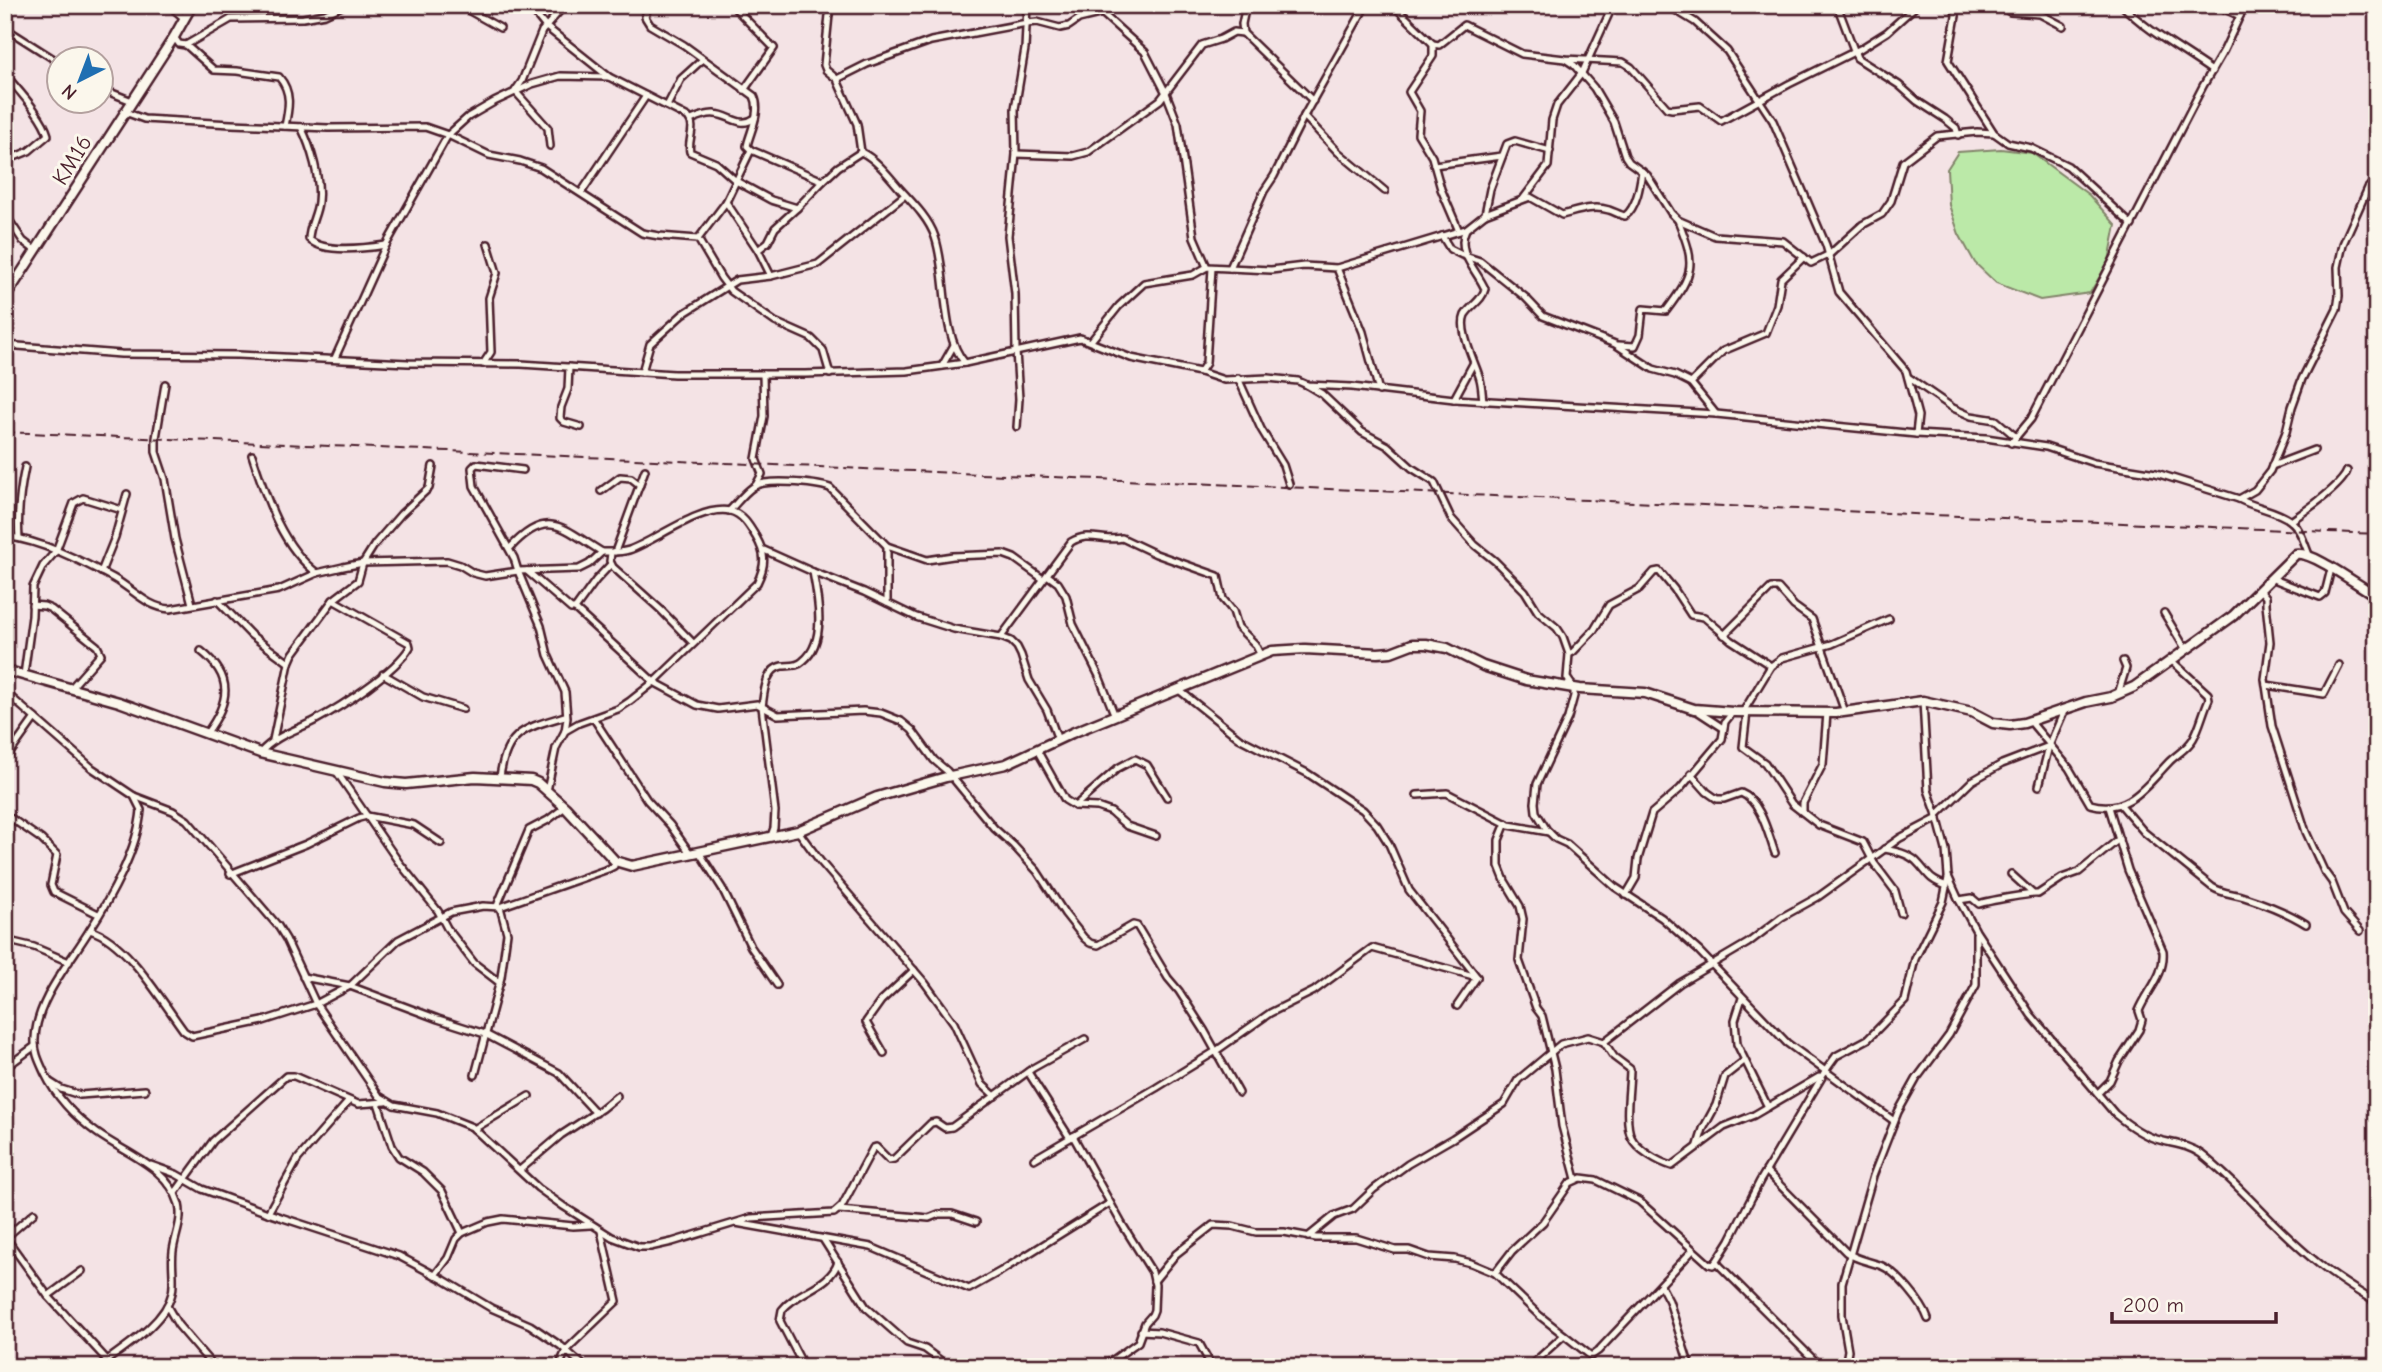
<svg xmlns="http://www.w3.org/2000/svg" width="2382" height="1372" font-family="'Comic Neue',sans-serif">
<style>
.green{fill:#bbe9a8;stroke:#82846a;stroke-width:2}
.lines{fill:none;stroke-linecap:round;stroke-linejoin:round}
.street-casing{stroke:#4a1f2b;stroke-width:10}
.secondary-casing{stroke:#4a1f2b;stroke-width:13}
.street{stroke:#fbf7ec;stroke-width:5}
.secondary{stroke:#fbf7ec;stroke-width:8}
.rail{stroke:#4a1f2b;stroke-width:2;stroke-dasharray:10 5;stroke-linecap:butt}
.labels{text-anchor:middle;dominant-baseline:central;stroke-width:6;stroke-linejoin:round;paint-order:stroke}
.street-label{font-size:23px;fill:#4a1f2b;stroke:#fbf7ec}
</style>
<rect width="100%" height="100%" fill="#f4e3e5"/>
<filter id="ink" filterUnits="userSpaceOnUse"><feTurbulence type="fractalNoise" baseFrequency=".0143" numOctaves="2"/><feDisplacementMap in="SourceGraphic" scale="14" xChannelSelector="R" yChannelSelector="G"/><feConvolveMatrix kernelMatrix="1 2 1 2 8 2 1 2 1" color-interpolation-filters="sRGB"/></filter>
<g filter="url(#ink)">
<path class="green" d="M2001,149l31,4 57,42 27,30 -7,36 -19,32 -50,7 -44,-17 -21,-20 -16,-29 -10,-29 -2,-36 11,-17z"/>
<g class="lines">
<defs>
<g id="street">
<path d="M169,5l15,13"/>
<path d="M459,5l41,23"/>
<path d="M528,5l17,21 64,51 79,40c9,11 -1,23 2,35l26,11 20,18 35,19 26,8 26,-27"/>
<path d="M649,5l-4,12 5,8 34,20 70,51c7,14 -2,32 -6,46l-1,4 4,4 72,31 15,-14 23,-15"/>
<path d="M732,5l42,43 -30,42"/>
<path d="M830,5l-6,60 2,5 12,10"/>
<path d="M1093,5l52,47 21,41 12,31 16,113 13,30"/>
<path d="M1246,5l-4,19 1,9 70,68"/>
<path d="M1393,5l40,39v12l-24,36 11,19 -2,23 14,23 9,32 18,42"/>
<path d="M1667,5l28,17 32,29 46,70 53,124 13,47 67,79 12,45 -2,18"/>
<path d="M1837,5l20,53 42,27 18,16 28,18 11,9 2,7"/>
<path d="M1955,5l1,11 -8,45 46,72 14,10 23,5 37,18 64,59"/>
<path d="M1998,5l12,7 30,2 23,12"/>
<path d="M2122,5c26,27 59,44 90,66"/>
<path d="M2216,5l24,11"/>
<path d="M5,28l55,35"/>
<path d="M174,37l5,7 7,1 45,-26 72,-1 22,-4 19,-9"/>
<path d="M1433,44l6,1 25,-20 58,29 43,5 58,3 8,5 36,41 5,1 28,-3 21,15 68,-37 71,-35 27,-17 30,-27"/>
<path d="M186,45l28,25 23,1 42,6c13,15 10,31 6,49"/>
<path d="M1565,59l9,6 20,23 20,34 11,34 4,6 18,13 24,38 7,7 37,16 68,5 28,22 19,-9 32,-29 20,-11 9,-13 12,-39 34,-26 40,-4 17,1"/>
<path d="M5,74c13,16 38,42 43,61l-19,16 -24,10"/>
<path d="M102,89l30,12"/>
<path d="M667,106l14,-27 21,-19"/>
<path d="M125,112l19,7 87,5 97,4 97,-1 23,8 41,20 31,6 21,7 101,65 17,3 39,3 23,39 10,13 44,31 36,16 12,12 7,24"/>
<path d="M1304,116l34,36 47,39"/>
<path d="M691,120c7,-3 16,-7 24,-6 16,1 25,15 40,4"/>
<path d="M301,127c10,20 20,52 17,75 -1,12 -9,24 -9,37 15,15 57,9 77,6"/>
<path d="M550,146l-2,-18 -33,-37 7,-10 20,-50 23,-26"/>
<path d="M751,150l-25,52 32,48 13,26"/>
<path d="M861,152l-4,-28 -19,-42 1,-4 28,-14 64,-23 96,-18 10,-1 23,6 9,-2 10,-7 21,-5"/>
<path d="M861,152c15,7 28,24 39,37 13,14 29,30 35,48 13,37 5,98 30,126"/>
<path d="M1016,154l57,2 15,-4 72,-52 42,-55 19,-6 13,-7 9,1"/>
<path d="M1434,165l68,-9"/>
<path d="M581,193l65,-97"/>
<path d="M1523,199l25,-33 4,-46 5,-15 25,-32 31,-68"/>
<path d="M5,214l18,27 13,10"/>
<path d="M1485,214l5,-25 17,-45 8,-3 35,10"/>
<path d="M1466,229c-11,23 11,41 19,60 -3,12 -14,16 -20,26 -7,16 11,49 15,64 2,7 2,15 3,22"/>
<path d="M1442,236l8,13 12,6 18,6 45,36 18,19 72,28 38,25 22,6 16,8 25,31"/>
<path d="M698,239l28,-37"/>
<path d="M758,250l10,-8 7,-14 22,-20"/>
<path d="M1230,268l34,-77 10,-15 30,-60 62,-111"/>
<path d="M1337,268l26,64 16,59"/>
<path d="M1091,341l28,-35 25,-23 49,-8 14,-8 64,3 33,-4 33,2 129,-39 19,-15 45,-17 32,18c16,-4 30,-10 47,-5 6,2 11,5 16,6 12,-9 15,-31 17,-45"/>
<path d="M5,345l116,9 117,1 170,8 113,1 153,10h131l102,-3 58,-8 115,-25 51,20 69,14 24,8 44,-2 30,3 9,4 45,2 102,12 262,15 200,20 70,4 60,9 48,16 62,10 83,26 16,-9 15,-19 16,-39 6,-25 10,-28 35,-70 2,-13 -1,-29 5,-23 25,-56 9,-10"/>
<path d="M1618,345l17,1 5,-11 3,-26 23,2c29,-39 30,-46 12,-91"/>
<path d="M335,358l51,-113 62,-110 20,-18 26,-15 38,-18 28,-8 49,1"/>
<path d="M483,364l8,-12 -2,-54 8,-25 -9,-29"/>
<path d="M942,366l12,-21"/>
<path d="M569,367l-1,22 -7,18 -1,11 4,4 17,5"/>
<path d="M642,372l8,-28 33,-30 54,-34 34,-4 47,-12 87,-69"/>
<path d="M1200,372l6,-9 6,-95"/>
<path d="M1908,377l45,31 18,8 25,4 20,17"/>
<path d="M1238,378l23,51 22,36 6,19"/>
<path d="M1691,383l32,-32 43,-18 11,-28 4,-26 23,-22"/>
<path d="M165,384l-9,54v14l9,27 10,60 17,65"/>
<path d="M1307,385l15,9 40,38 26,14 24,22 22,14 17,36 24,27 20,16 30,30 13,21 19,16 6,9 6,17 -2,24 7,10v8l-6,22 -31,66 -2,19 1,9 11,18 9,9 11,5 48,43 47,31 37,33 88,92 107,78"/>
<path d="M1454,399l19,-35"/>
<path d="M1017,427l2,-28 -3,-48 -1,-57 -7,-58 8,-82 -1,-45 10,-60 2,-44"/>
<path d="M2011,443l20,-24 172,-333 21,-36 21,-45"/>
<path d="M252,455c14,42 29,91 65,118"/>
<path d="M2272,466l42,-16"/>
<path d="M523,470l-47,-6 -4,4 2,18 40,72 4,13 23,55 7,29 17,37 2,26 -2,13"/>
<path d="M756,485l6,-11 -6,-15 8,-43 -1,-42"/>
<path d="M601,491l19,-14 11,1 9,7"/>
<path d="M2239,499c16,9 38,11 52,22 10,8 14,25 19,36"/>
<path d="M729,511c8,-8 15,-18 24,-24 11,-9 63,-4 77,1l57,58 40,14 26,-4 50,-2 11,4 29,21"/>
<path d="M2291,521c14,-10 51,-35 56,-50"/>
<path d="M5,536c37,5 75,24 108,42 20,11 33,29 57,31l109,-19 38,-17 26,-6 20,-4 84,-2 13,4 13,8 12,3 33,-5 61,-2 10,-5 13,-12c9,0 18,1 27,-2 28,-10 71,-45 101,-39 13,3 20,16 26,26 10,17 10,28 1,46l-103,99 -24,19 -12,8 -39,14 -14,8 -9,17 -9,43"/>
<path d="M19,538c-2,-25 1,-47 6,-71"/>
<path d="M510,548c38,-41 52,-20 92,4"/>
<path d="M764,550l49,22 51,20 52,25 38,12 47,8 10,4 6,6 4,8 8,25 18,30 11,30"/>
<path d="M615,552l30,-82"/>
<path d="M611,553l-1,8 3,6 48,43 32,33"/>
<path d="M527,571l44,38h4l79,73 43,23 21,4 39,-5 21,11 85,-4 18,2 20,8 11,9 22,30 13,11 47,57 19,17 24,26 28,43 19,24 6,5 8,2 35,-20 4,1 31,52 11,13 25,39 35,63"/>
<path d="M101,572l14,-35 12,-43"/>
<path d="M1047,575l11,8 8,13 7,28 26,52 16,40"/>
<path d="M2271,578l49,19 5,-4 6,-24"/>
<path d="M2260,590l6,7v7l4,38 -5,37 7,47 34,106 18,39 8,11 12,31 16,18"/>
<path d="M217,600l34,35 38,28"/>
<path d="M887,603v-57"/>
<path d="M32,605l12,1 7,3 46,37 4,8 -30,34"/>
<path d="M575,609l21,-29 15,-16"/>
<path d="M2164,613l22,37"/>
<path d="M1724,635l47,-47h7l16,18 18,13 33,93"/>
<path d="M1001,637l70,-95c18,-11 33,0 51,-4l34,16 62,22 5,23 10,12 5,16 17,17 6,12"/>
<path d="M201,651c33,26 29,51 5,83"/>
<path d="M1569,654l4,-2 21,-22 15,-25 30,-16 15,-17 5,-1 15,18 17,26 13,2 27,23 40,26"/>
<path d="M383,674l40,23 40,12"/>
<path d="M24,675l8,-59 1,-29 10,-21 13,-15 18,-48 9,-5 39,12"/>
<path d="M2266,685l58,9 15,-29"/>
<path d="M1179,690l60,48 68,35 56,37 14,15 12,19 20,46 68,87 -20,29"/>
<path d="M5,692l87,76 42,28 7,14c-3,39 -31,89 -52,121 -19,31 -53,70 -54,108 -1,13 5,24 10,35 12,25 30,43 52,59 29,21 71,34 82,71 4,17 -4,31 -6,47 -2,14 2,29 -1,42 -7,31 -51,56 -74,74"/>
<path d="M2118,694l8,-26 -3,-7"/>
<path d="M1923,701l5,89 8,22 10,38 2,26 10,22 18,33 55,84 84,99c12,10 25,20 41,25 16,5 31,5 45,15 42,33 75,77 118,110 18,15 38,27 58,39"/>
<path d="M1697,711l26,17"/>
<path d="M1743,712l28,-46 11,-8 50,-14 57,-25"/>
<path d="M1747,712l-4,35 22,16 27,41 27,21 44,17 11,21 21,28 6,22"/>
<path d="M594,719l53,81 23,25 20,28"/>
<path d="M2030,721l39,47 21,36c38,11 56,-18 79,-42 8,-8 18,-13 24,-23 7,-12 10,-27 16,-40l-1,-5 -36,-33"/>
<path d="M273,740l16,-77 4,-9 40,-54 25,-19 5,-18 12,-19 26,-30 28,-26 4,-22"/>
<path d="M1037,750l28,50 10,6 22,1 14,5 16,14 29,10"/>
<path d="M260,753c16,-18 35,-22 56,-33 26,-14 79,-48 94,-73l-1,-4 -76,-43"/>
<path d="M5,760l30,-42"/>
<path d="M336,771l62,90 40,50 9,17 17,22 10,13 26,20"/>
<path d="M1691,774l16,18 10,7h7l17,-6c20,8 27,41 34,60"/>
<path d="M500,777c6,-46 25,-49 65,-61"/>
<path d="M2039,786l10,-40"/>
<path d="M1417,795l30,-2 62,32 40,7"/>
<path d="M134,796l39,15 14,9 91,106 8,13 30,65 63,92 15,9 43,8 35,14 66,61 25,18 49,31 27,10h11l22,-5 79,-24 83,-5 8,-7 31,-58 3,-1 13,13 5,-1 37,-36 5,-1 9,6 7,-1 81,-59 52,-29"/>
<path d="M2121,805l23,27 68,55c11,7 20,6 32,10 22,7 43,15 62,27"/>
<path d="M1075,806l43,-38 17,-9 12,6 20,32"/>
<path d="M1803,812v-9l20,-39 4,-51"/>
<path d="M5,814l36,25 16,16 -6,30 3,7 44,22"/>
<path d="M1937,815l35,-34 30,-17 47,-18 16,-37"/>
<path d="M1506,823l-7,17v26l6,15 15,25 3,13 -4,41 17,48 6,8 13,53 7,57 14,53"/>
<path d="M798,831l22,30 105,122 29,40 28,61 13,12"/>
<path d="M771,836l3,-8 1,-17 -13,-104c2,-14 3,-38 20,-41 8,-1 15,1 21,-5 24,-19 15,-63 10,-89"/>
<path d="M1884,849c11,2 23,4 32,12 13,13 12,19 31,25"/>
<path d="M699,852l23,36 29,59 26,38"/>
<path d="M230,874l76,-30 53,-26 8,-2 47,9 27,18"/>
<path d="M2011,874l21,19"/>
<path d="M1626,895l10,-17 2,-19 14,-46 28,-24 42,-50 3,-17 8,-10"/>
<path d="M1959,900l13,-2 7,6c8,-3 52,-11 59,-10l24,-16 17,-6 40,-33"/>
<path d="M497,906l32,-76 19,-10 17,-13"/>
<path d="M90,930c37,11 71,70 94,101l8,5 71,-15 53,-17 34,-18 48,-46 53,-28 32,-6 17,1 108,-38 6,-3 1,-5"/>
<path d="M5,940l29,7 35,15"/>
<path d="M303,977l47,9 88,33 47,15 74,39 37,40"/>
<path d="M1742,998l-7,22 2,24 31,63"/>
<path d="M1604,1042l10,15 16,12c0,17 -6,52 1,68 6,13 28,25 41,29l52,-39 30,-12 65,-38"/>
<path d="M884,1053l-18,-31 15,-21 33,-31"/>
<path d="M5,1068l30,-22"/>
<path d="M1028,1072l42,66"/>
<path d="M475,1075l26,-98 6,-44 -7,-26"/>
<path d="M50,1082l11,7 19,6 65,-5"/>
<path d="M2098,1093l12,-12 9,-20 20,-31 3,-10 -3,-9c9,-22 26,-35 24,-60l-35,-81 -19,-63"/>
<path d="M378,1103l14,43 7,11 24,15 19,19 20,42"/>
<path d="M474,1129l55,-33"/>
<path d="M1073,1136l49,88 30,48 3,13 -1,25 -2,5 -7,8 -7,19 -35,25"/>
<path d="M1698,1145l5,-16 13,-24 9,-29 19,-15"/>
<path d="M1034,1159l122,-71 60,-37 54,-38 44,-22 58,-43 105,29"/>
<path d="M151,1165l25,9 26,15 66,24 131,43 45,24 47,28 39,17 31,21 24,21"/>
<path d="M520,1170l41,-35 40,-26 16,-13"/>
<path d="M1766,1171l80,81c10,8 23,9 36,14 15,6 41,38 46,53"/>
<path d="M175,1193l38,-52 73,-65h8l64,28 28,-2"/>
<path d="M839,1210l90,8 10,-4h13l24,8"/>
<path d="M268,1213l30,-54 50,-57"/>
<path d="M736,1223l135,24 98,42 32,-18 109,-68"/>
<path d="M1308,1237l26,-21 19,-7 21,-20 34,-25 45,-26 51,-34 14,-24 43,-36 27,-7 16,5 76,-59 68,-40 34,-26 36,-20 82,-59 38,-20"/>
<path d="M5,1238l29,-25"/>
<path d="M6,1238l42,58 59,64"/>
<path d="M823,1239l43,68 41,36 18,6 24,18"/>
<path d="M1716,1262l14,-22 30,-59 68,-114 8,-11 32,-17 37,-38 10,-42 28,-57 5,-24"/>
<path d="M1716,1262l105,105"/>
<path d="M1495,1273l17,-22 31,-29 27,-39 11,-5 15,2 43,21 70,63 4,1 3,-3"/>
<path d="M435,1275l13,-17 8,-19 6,-6 26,-11 15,-3 70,7 18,-1"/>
<path d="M1154,1281l22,-27 37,-29 19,1 24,6h28l32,6h40l39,12h14l20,7 26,2 16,4 24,10 45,43 51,40 7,-5 95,-101"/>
<path d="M1661,1286l8,15 21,66"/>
<path d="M48,1296l34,-25"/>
<path d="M167,1306l11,19 36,42"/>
<path d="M1141,1331l18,1 40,11 13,24"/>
<path d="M559,1367l7,-17 51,-49 -16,-70"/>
<path d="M804,1367l-24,-46 2,-11c16,-20 48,-23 56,-48"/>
<path d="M1529,1367l35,-32"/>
<path d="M1845,1367l3,-17 -6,-35v-32l31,-107 25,-64 19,-34 32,-43 27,-50v-51"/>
</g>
<g id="secondary">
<path d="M5,298l169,-261 18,-32"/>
<path d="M5,670l114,32 141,51 125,29 21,2 69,-7 56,3 7,3 27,24 50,54 17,5 166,-35 79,-34 69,-20 60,-13 66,-31 200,-82 33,-2 73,4 13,-1 21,-8h14l21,4 36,18 43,14 54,9 65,4 49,16 39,3 103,1 87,-12 49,11 21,11 17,2 14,-2 62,-21 25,-5 23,-10 99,-71 63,-62c17,-3 64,33 81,42"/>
</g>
</defs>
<use href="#street" class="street-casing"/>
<use href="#secondary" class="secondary-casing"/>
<use href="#street" class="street"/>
<use href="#secondary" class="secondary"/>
<path class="rail" d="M5,432l2372,102"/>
</g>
</g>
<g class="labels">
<g class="street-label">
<text transform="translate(72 160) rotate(-58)">KM16</text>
</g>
</g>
<rect width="2382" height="1372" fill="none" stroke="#fbf7ec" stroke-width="28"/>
<rect x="14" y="14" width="2354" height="1344" fill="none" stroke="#4a1f2b" stroke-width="2.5" filter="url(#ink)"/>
<g transform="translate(80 80) rotate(222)"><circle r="33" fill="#fbf7ec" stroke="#b4a19f" stroke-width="2"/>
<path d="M0-5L12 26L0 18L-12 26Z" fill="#1f6fb2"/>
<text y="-10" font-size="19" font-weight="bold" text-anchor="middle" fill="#4a1f2b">N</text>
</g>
<path d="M2112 1312v10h164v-10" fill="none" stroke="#4a1f2b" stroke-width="3.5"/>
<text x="2123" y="1312" font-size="21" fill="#4a1f2b" stroke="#fbf7ec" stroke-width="5" paint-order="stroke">200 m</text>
</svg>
